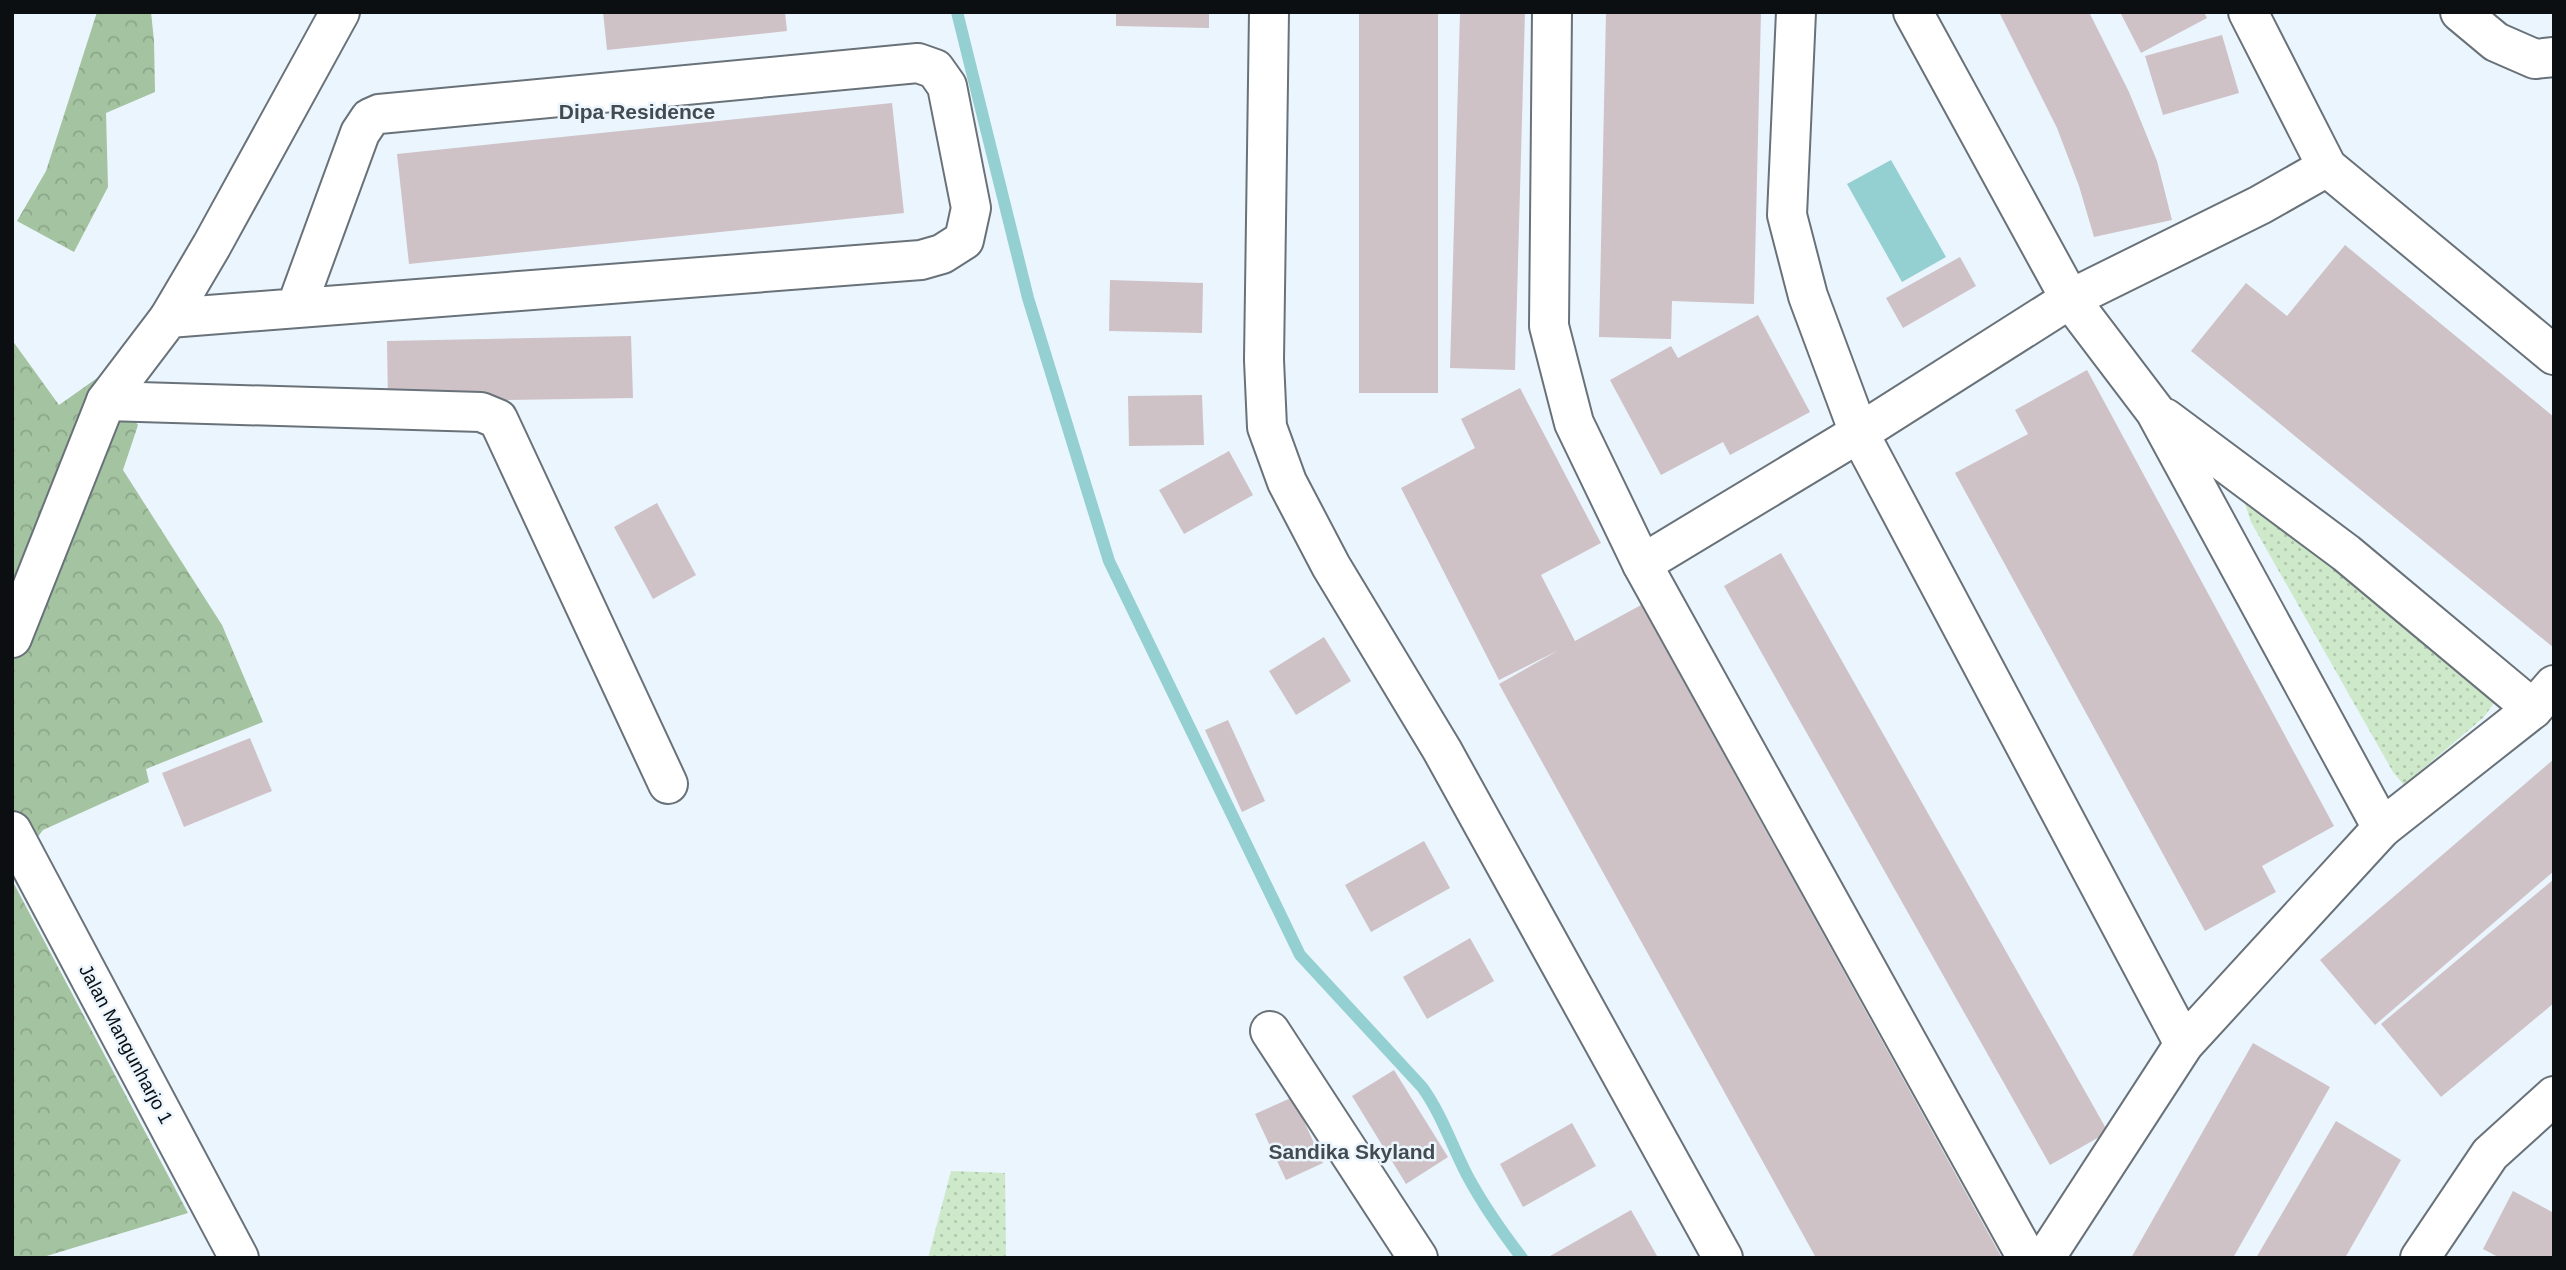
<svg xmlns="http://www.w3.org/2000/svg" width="2566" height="1270" font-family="Helvetica,sans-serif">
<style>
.green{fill:url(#green-dots)}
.forest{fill:url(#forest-crowns)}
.water{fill:#94cfd1}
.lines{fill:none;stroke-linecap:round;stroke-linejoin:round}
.stream{stroke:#94cfd1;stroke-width:12}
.building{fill:#cec2c7}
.minor-casing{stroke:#697279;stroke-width:42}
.minor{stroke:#fff;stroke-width:38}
.labels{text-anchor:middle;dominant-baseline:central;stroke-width:5;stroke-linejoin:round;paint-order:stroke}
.street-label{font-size:19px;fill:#0c0f12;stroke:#ebf5fd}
.neighbourhood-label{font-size:21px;font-weight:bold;fill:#434b51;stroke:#ebf5fd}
</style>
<defs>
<pattern id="green-dots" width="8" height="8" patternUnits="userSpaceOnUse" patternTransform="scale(1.75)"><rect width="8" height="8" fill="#cde9ca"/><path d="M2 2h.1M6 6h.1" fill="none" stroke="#afc7ac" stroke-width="1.8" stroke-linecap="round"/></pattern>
<pattern id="forest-crowns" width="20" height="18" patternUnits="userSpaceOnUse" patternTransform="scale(1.75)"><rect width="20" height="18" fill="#a4c3a0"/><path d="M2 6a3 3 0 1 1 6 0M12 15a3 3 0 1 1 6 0" fill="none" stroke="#8ca689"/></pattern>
</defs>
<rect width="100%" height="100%" fill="#ebf5fd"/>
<g class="green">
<path d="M2245,504l19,5 223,182 7,12 -10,14 -80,68 -11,-13 -142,-250z"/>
<path d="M951,1171l54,2 1,85h-78z"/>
</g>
<g class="forest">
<path d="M97,12h54l3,29 1,51 -49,21 2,74 -34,65 -57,-31 29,-50z"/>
<path d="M12,340l47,65 41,-29 38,49 -15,45 99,155 41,97 -117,47 3,13 -106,48 -31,40z"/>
<path d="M12,880l176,333 -148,45h-28z"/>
</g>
<path class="water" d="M1891,160l55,97 -44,25 -55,-98z"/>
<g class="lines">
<path class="stream" d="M957,12l71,286 81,263 191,394 122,132c19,26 30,59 45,88 15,28 35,57 55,83"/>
</g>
<g class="building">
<path d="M603,12h182l2,19 -180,19z"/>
<path d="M1116,12h93v16l-93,-2z"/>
<rect x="1359" y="12" width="79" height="381"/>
<path d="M1460,12h65l-10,358 -65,-2z"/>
<path d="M1606,12h155l-7,292 -82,-3 -1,38 -72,-2z"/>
<path d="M1999,12h90l40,80 28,69 15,59 -78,17 -15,-51 -22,-58z"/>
<path d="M2120,12h84l3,6 -66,35z"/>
<path d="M2222,35l17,58 -76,22 -18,-59z"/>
<path d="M892,103l12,110 -495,51 -12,-110z"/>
<path d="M2345,245l209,172v231l-363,-297 55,-68 41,33z"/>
<path d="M1960,257l16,29 -73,42 -17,-30z"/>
<path d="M1110,280l93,3 -1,50 -93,-2z"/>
<path d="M1758,315l52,97 -80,43 -7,-13 -62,33 -51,-95 61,-34 7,12z"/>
<path d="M631,336l2,62 -245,4 -1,-61z"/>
<path d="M2087,370l247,456 -72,40 14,26 -71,39 -250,-458 73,-39 -13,-24z"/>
<path d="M1520,388l81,155 -60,32 34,66 66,-36 361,653h-186l-116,-210 -201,-364 60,-34 -60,30 -98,-192 74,-40 -14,-29z"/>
<path d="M1202,395l2,50 -75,1 -1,-50z"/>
<path d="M1229,451l24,44 -69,39 -25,-44z"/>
<path d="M657,503l39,72 -43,24 -39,-72z"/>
<path d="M1781,553l327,579 -58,33 -326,-579z"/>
<path d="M1324,637l27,44 -55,34 -27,-44z"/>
<path d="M1228,720l37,81 -23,11 -37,-82z"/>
<path d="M250,738l22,53 -88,36 -22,-54z"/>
<path d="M2554,759v112l-179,154 -55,-65z"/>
<path d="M1424,841l26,47 -79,44 -26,-47z"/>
<path d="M2554,879v124l-113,94 -60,-73z"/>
<path d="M1470,938l24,43 -67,38 -24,-42z"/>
<path d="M2253,1043l77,44 -97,171h-102z"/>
<path d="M1394,1070l54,87 -42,27 -54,-88z"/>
<path d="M1293,1097l30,66 -37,17 -31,-66z"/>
<path d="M2336,1121l65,39 -56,98h-89z"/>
<path d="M1572,1123l24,43 -73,41 -23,-43z"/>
<path d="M2513,1191l41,22v45h-54l-17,-9z"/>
<path d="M1631,1210l26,46 -4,2h-102l-1,-2z"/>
</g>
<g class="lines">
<defs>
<g id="minor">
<path d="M1269,12l-5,348 3,67 20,55 44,84 111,184 281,508"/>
<path d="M1552,12l-3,314 25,97 68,141 385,694"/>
<path d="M1796,12l-9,203 21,81 51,137 325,611"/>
<path d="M1913,12l157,287 85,112 227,417"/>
<path d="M2248,12l79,155 227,188"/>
<path d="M2460,12l36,30 39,17 19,-2"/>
<path d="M169,318l43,-73 128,-233"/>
<path d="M106,401l375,11 17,7 170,365"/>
<path d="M2165,418l181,135 187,156"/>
<path d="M1642,564l217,-131 211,-134 190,-94 67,-38"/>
<path d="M12,638l94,-237 63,-83 752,-58 21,-6 22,-14 7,-32 -24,-122 -12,-17 -17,-6 -539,51 -9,4 -10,15 -64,175"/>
<path d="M12,831l227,427"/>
<path d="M1270,1031l148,227"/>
<path d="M2045,1258l139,-214 198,-216 151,-119 21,-24"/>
<path d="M2420,1258l70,-104 64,-58"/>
</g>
</defs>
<use href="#minor" class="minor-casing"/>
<use href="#minor" class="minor"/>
</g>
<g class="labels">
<g class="street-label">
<text transform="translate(126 1044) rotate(62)">Jalan Mangunharjo 1</text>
</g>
<g class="neighbourhood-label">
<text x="637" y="111">Dipa Residence</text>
<text x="1352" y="1151">Sandika Skyland</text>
</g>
</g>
<rect width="2566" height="1270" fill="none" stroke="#0c0f12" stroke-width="28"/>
</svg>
